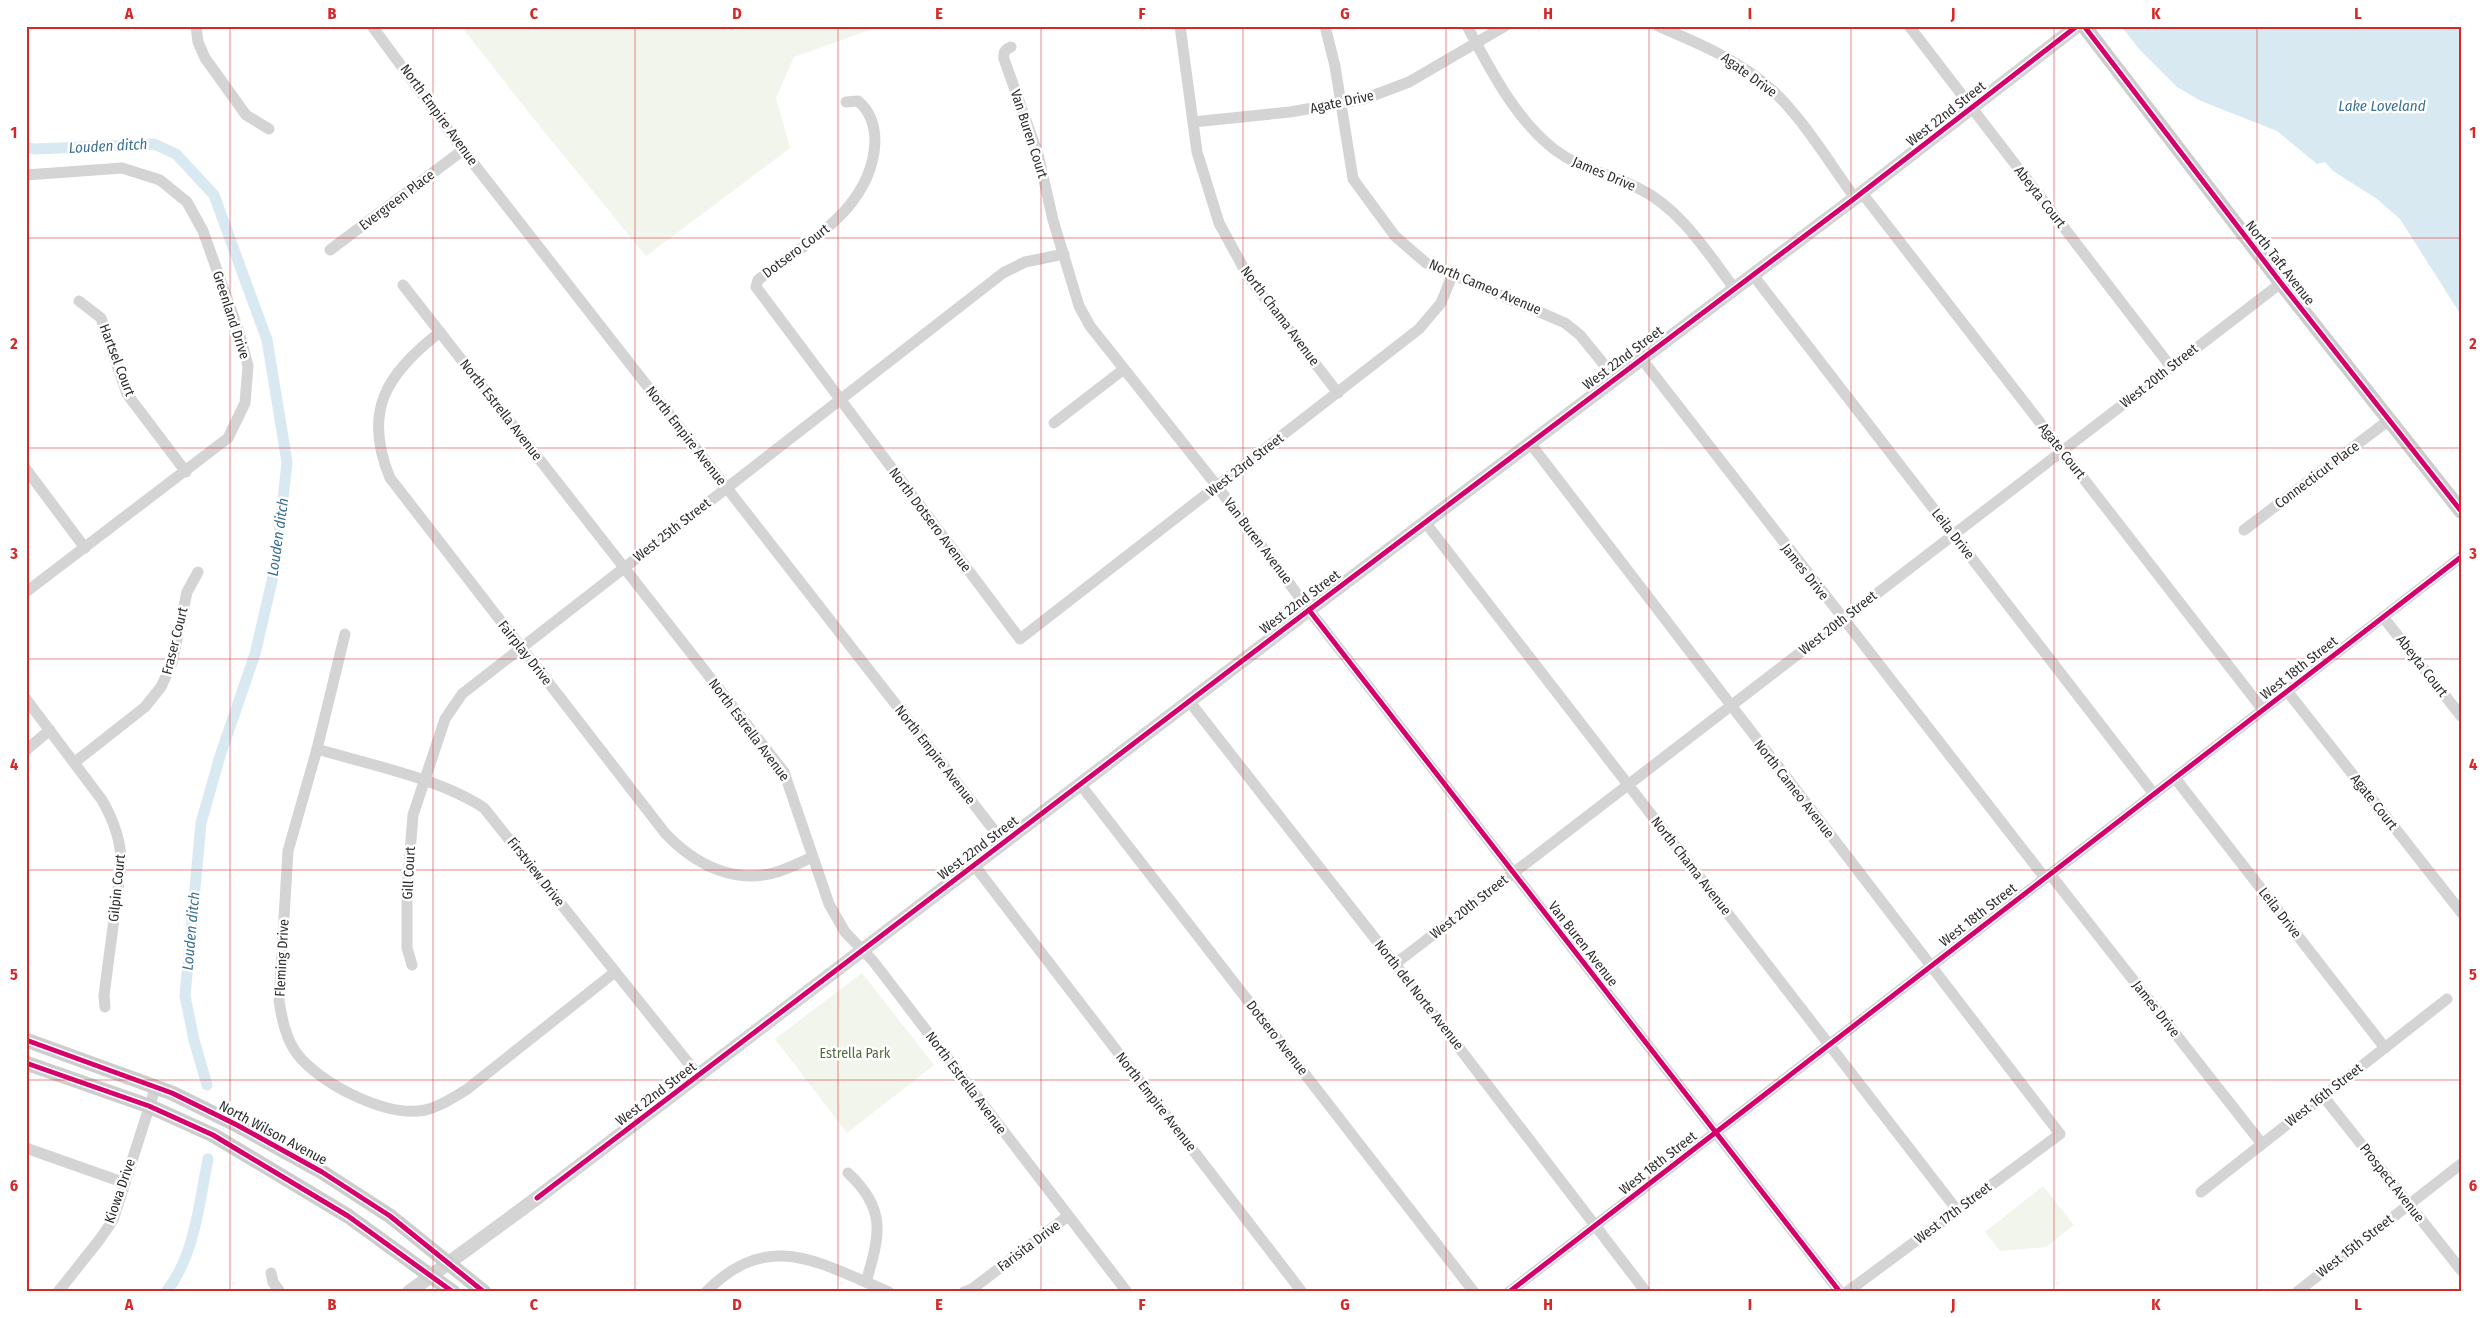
<svg xmlns="http://www.w3.org/2000/svg" width="2487" height="1318" font-family="'Fira Sans Condensed',sans-serif">
<style>
.green{fill:#f1f5ec}
.water{fill:#d9e9f2}
.lines{fill:none;stroke-linecap:round;stroke-linejoin:round}
.canal{stroke:#d9e9f2;stroke-width:11}
.minor{stroke:#d4d4d4;stroke-width:11}
.tertiary{stroke:#d4d4d4;stroke-width:14}
.secondary{stroke:#cdcdcd;stroke-width:15}
.cycleway-casing{stroke:#fff;stroke-width:8}
.cycleway{stroke:#d6006c;stroke-width:5}
.grid{fill:none;stroke:#d62828;stroke-width:1;stroke-opacity:0.55}
.labels{text-anchor:middle;dominant-baseline:central;stroke-width:5;stroke-linejoin:round;paint-order:stroke}
.street-label{font-size:14px;fill:#2f2f2f;stroke:#fff}
.park-label{font-size:14px;fill:#536c3c;stroke:#fff}
.water-label{font-size:15px;font-style:italic;fill:#3c7293;stroke:#fff}
.neatline{fill:none;stroke:#d62828;stroke-width:2}
.grid-label{font-size:16px;text-anchor:middle;font-weight:bold;fill:#d62828}
</style>
<rect width="100%" height="100%" fill="#fff"/>
<g class="green">
<path d="M461,26h420l-87,31 -18,41 14,50 -144,108 -113,-138z"/>
<path d="M862,973l72,92 -87,68 -72,-94z"/>
<path d="M2043,1186l31,39 -28,22 -46,4 -15,-19z"/>
</g>
<path class="water" d="M2121,26h340v289l-61,-96 -23,-20 -44,-28 -8,-9 -8,2 -40,-33 -76,-30 -24,-14 -37,-37z"/>
<g class="lines">
<g class="canal">
<path d="M26,147l9,2 119,-5 22,10 38,41 53,145 20,122 -11,102 -21,90 -35,102 -19,67 -16,173 9,44 13,45"/>
<path d="M166,1292c29,-36 33,-89 42,-133"/>
</g>
<g class="minor">
<path d="M196,26l2,16 7,16 41,57 23,14"/>
<path d="M372,26l91,124 541,693"/>
<path d="M1180,26l17,126 22,71 30,55 89,115"/>
<path d="M1325,26l10,40 18,113 42,57 31,27 139,60 15,12 35,43"/>
<path d="M1467,26c23,43 48,93 88,124 27,20 53,23 83,38 42,20 69,64 96,100"/>
<path d="M1658,26c40,17 81,34 113,63 31,28 59,75 84,109"/>
<path d="M1909,26l262,341"/>
<path d="M1011,47c-6,2 -8,6 -7,12l34,95 15,66 26,86 11,20 127,160 92,124 531,682"/>
<path d="M846,102l12,-1c12,10 17,25 17,41 -3,68 -70,101 -117,138l-2,7 264,352 399,-310 22,-26 11,-27"/>
<path d="M1193,122l97,-10 74,-13 45,-17 96,-56"/>
<path d="M26,175l96,-7 38,12 27,22 16,29 36,101 9,34 -3,37 -17,35 -202,154"/>
<path d="M1862,193l401,517"/>
<path d="M330,250l133,-100"/>
<path d="M1753,275l401,519"/>
<path d="M403,285l381,487 45,132 16,28 28,29 254,331"/>
<path d="M79,301l22,17 26,76 59,78"/>
<path d="M440,332c-53,42 -78,78 -50,146l275,355c30,32 72,53 115,38 11,-4 22,-9 32,-14"/>
<path d="M1641,358l404,520"/>
<path d="M1054,423l70,-54"/>
<path d="M1530,443l530,691 -213,158"/>
<path d="M26,469l59,79"/>
<path d="M1425,522l532,688"/>
<path d="M2244,530l145,-110"/>
<path d="M2383,617l78,99"/>
<path d="M345,634l-28,115 -29,102 -9,150c3,18 7,39 19,54 23,29 89,63 127,55 15,-3 27,-12 41,-20l149,-118"/>
<path d="M2287,691l174,221"/>
<path d="M26,699l76,101c12,21 20,42 19,66l-17,129 1,12"/>
<path d="M1189,701l206,263 251,328"/>
<path d="M317,749c50,15 124,30 167,59l214,267"/>
<path d="M26,750l24,-20"/>
<path d="M75,762l70,-55 16,-20 11,-24 15,-71 11,-20"/>
<path d="M2175,778l210,270"/>
<path d="M1080,784l394,508"/>
<path d="M974,865l328,427"/>
<path d="M2050,874l212,270"/>
<path d="M1395,964l886,-681"/>
<path d="M412,965l-5,-17v-58l6,-75 32,-96 17,-25 541,-421 22,-11 39,-8"/>
<path d="M2323,1096l138,174"/>
<path d="M26,1148l99,35"/>
<path d="M848,1173c39,36 32,62 18,109"/>
<path d="M2201,1192l246,-193"/>
<path d="M271,1273l2,9 7,10"/>
<path d="M58,1292l42,-53 13,-19 43,-134"/>
<path d="M706,1292c62,-64 113,-29 183,0"/>
<path d="M964,1292l8,-3 96,-73"/>
<path d="M1509,1292l952,-735"/>
<path d="M2297,1292l164,-128"/>
</g>
<path class="tertiary" d="M409,1292l128,-94 772,-588 546,-412 222,-172"/>
<g class="secondary">
<path d="M2084,26l197,257 180,228"/>
<path d="M26,1040l146,53 65,32 85,47 68,44 94,76"/>
<path d="M26,1063l123,43 64,29 135,81 105,76"/>
</g>
<defs>
<g id="cycleway">
<path d="M2084,26l197,257 180,228"/>
<path d="M1309,610l531,682"/>
<path d="M26,1040l146,53 65,32 85,47 68,44 94,76"/>
<path d="M26,1063l123,43 64,29 135,81 105,76"/>
<path d="M537,1198l772,-588 546,-412 222,-172"/>
<path d="M1509,1292l952,-735"/>
</g>
</defs>
<use href="#cycleway" class="cycleway-casing"/>
<use href="#cycleway" class="cycleway"/>
</g>
<path class="grid" d="M230,26v1266M433,26v1266M635,26v1266M838,26v1266M1041,26v1266M1243,26v1266M1446,26v1266M1649,26v1266M1851,26v1266M2054,26v1266M2257,26v1266M26,238h2435M26,448h2435M26,659h2435M26,870h2435M26,1080h2435"/>
<g class="labels">
<g class="street-label">
<text transform="translate(1749 75) rotate(36)">Agate Drive</text>
<text transform="translate(1342 102) rotate(-12)">Agate Drive</text>
<text transform="translate(1946 114) rotate(-38)">West 22nd Street</text>
<text transform="translate(439 115) rotate(54)">North Empire Avenue</text>
<text transform="translate(1029 134) rotate(72)">Van Buren Court</text>
<text transform="translate(1604 174) rotate(23)">James Drive</text>
<text transform="translate(2040 197) rotate(52)">Abeyta Court</text>
<text transform="translate(397 200) rotate(-37)">Evergreen Place</text>
<text transform="translate(796 251) rotate(-37)">Dotsero Court</text>
<text transform="translate(2280 263) rotate(52)">North Taft Avenue</text>
<text transform="translate(1485 287) rotate(23)">North Cameo Avenue</text>
<text transform="translate(231 315) rotate(72)">Greenland Drive</text>
<text transform="translate(1280 316) rotate(53)">North Chama Avenue</text>
<text transform="translate(1623 358) rotate(-37)">West 22nd Street</text>
<text transform="translate(117 360) rotate(69)">Hartsel Court</text>
<text transform="translate(2159 376) rotate(-38)">West 20th Street</text>
<text transform="translate(501 410) rotate(52)">North Estrella Avenue</text>
<text transform="translate(686 436) rotate(52)">North Empire Avenue</text>
<text transform="translate(2062 451) rotate(52)">Agate Court</text>
<text transform="translate(1245 465) rotate(-38)">West 23rd Street</text>
<text transform="translate(2317 475) rotate(-37)">Connecticut Place</text>
<text transform="translate(930 520) rotate(53)">North Dotsero Avenue</text>
<text transform="translate(672 530) rotate(-38)">West 25th Street</text>
<text transform="translate(1953 534) rotate(52)">Leila Drive</text>
<text transform="translate(1258 541) rotate(53)">Van Buren Avenue</text>
<text transform="translate(1805 572) rotate(52)">James Drive</text>
<text transform="translate(1300 602) rotate(-37)">West 22nd Street</text>
<text transform="translate(1838 623) rotate(-38)">West 20th Street</text>
<text transform="translate(175 641) rotate(-76)">Fraser Court</text>
<text transform="translate(525 653) rotate(52)">Fairplay Drive</text>
<text transform="translate(2422 666) rotate(52)">Abeyta Court</text>
<text transform="translate(2299 668) rotate(-38)">West 18th Street</text>
<text transform="translate(749 730) rotate(53)">North Estrella Avenue</text>
<text transform="translate(935 755) rotate(52)">North Empire Avenue</text>
<text transform="translate(1794 789) rotate(52)">North Cameo Avenue</text>
<text transform="translate(2374 802) rotate(52)">Agate Court</text>
<text transform="translate(978 848) rotate(-37)">West 22nd Street</text>
<text transform="translate(1691 866) rotate(52)">North Chama Avenue</text>
<text transform="translate(536 872) rotate(52)">Firstview Drive</text>
<text transform="translate(409 873) rotate(-87)">Gill Court</text>
<text transform="translate(117 888) rotate(-84)">Gilpin Court</text>
<text transform="translate(1469 907) rotate(-38)">West 20th Street</text>
<text transform="translate(2280 913) rotate(52)">Leila Drive</text>
<text transform="translate(1978 915) rotate(-38)">West 18th Street</text>
<text transform="translate(1583 944) rotate(52)">Van Buren Avenue</text>
<text transform="translate(282 958) rotate(-87)">Fleming Drive</text>
<text transform="translate(1419 995) rotate(52)">North del Norte Avenue</text>
<text transform="translate(2156 1009) rotate(52)">James Drive</text>
<text transform="translate(1277 1038) rotate(52)">Dotsero Avenue</text>
<text transform="translate(966 1083) rotate(53)">North Estrella Avenue</text>
<text transform="translate(656 1094) rotate(-37)">West 22nd Street</text>
<text transform="translate(2324 1095) rotate(-38)">West 16th Street</text>
<text transform="translate(1156 1102) rotate(52)">North Empire Avenue</text>
<text transform="translate(273 1133) rotate(28)">North Wilson Avenue</text>
<text transform="translate(1658 1163) rotate(-38)">West 18th Street</text>
<text transform="translate(2392 1183) rotate(52)">Prospect Avenue</text>
<text transform="translate(120 1191) rotate(-71)">Kiowa Drive</text>
<text transform="translate(1953 1213) rotate(-37)">West 17th Street</text>
<text transform="translate(1029 1246) rotate(-37)">Farisita Drive</text>
<text transform="translate(2355 1246) rotate(-38)">West 15th Street</text>
</g>
<g class="park-label">
<text x="855" y="1053">Estrella Park</text>
</g>
<g class="water-label">
<text x="2382" y="106">Lake Loveland</text>
<text transform="translate(108 146) rotate(-3)">Louden ditch</text>
<text transform="translate(278 537) rotate(-82)">Louden ditch</text>
<text transform="translate(191 931) rotate(-85)">Louden ditch</text>
</g>
</g>
<rect width="2487" height="1318" fill="none" stroke="#ffffff" stroke-width="55"/>
<rect x="28" y="28" width="2432" height="1262" class="neatline"/>
<g class="grid-label">
<text x="129" y="19">A</text>
<text x="332" y="19">B</text>
<text x="534" y="19">C</text>
<text x="737" y="19">D</text>
<text x="939" y="19">E</text>
<text x="1142" y="19">F</text>
<text x="1345" y="19">G</text>
<text x="1548" y="19">H</text>
<text x="1750" y="19">I</text>
<text x="1953" y="19">J</text>
<text x="2156" y="19">K</text>
<text x="2358" y="19">L</text>
<text x="14" y="138">1</text>
<text x="2473" y="138">1</text>
<text x="14" y="349">2</text>
<text x="2473" y="349">2</text>
<text x="14" y="559">3</text>
<text x="2473" y="559">3</text>
<text x="14" y="770">4</text>
<text x="2473" y="770">4</text>
<text x="14" y="980">5</text>
<text x="2473" y="980">5</text>
<text x="14" y="1191">6</text>
<text x="2473" y="1191">6</text>
<text x="129" y="1310">A</text>
<text x="332" y="1310">B</text>
<text x="534" y="1310">C</text>
<text x="737" y="1310">D</text>
<text x="939" y="1310">E</text>
<text x="1142" y="1310">F</text>
<text x="1345" y="1310">G</text>
<text x="1548" y="1310">H</text>
<text x="1750" y="1310">I</text>
<text x="1953" y="1310">J</text>
<text x="2156" y="1310">K</text>
<text x="2358" y="1310">L</text>
</g>
</svg>
